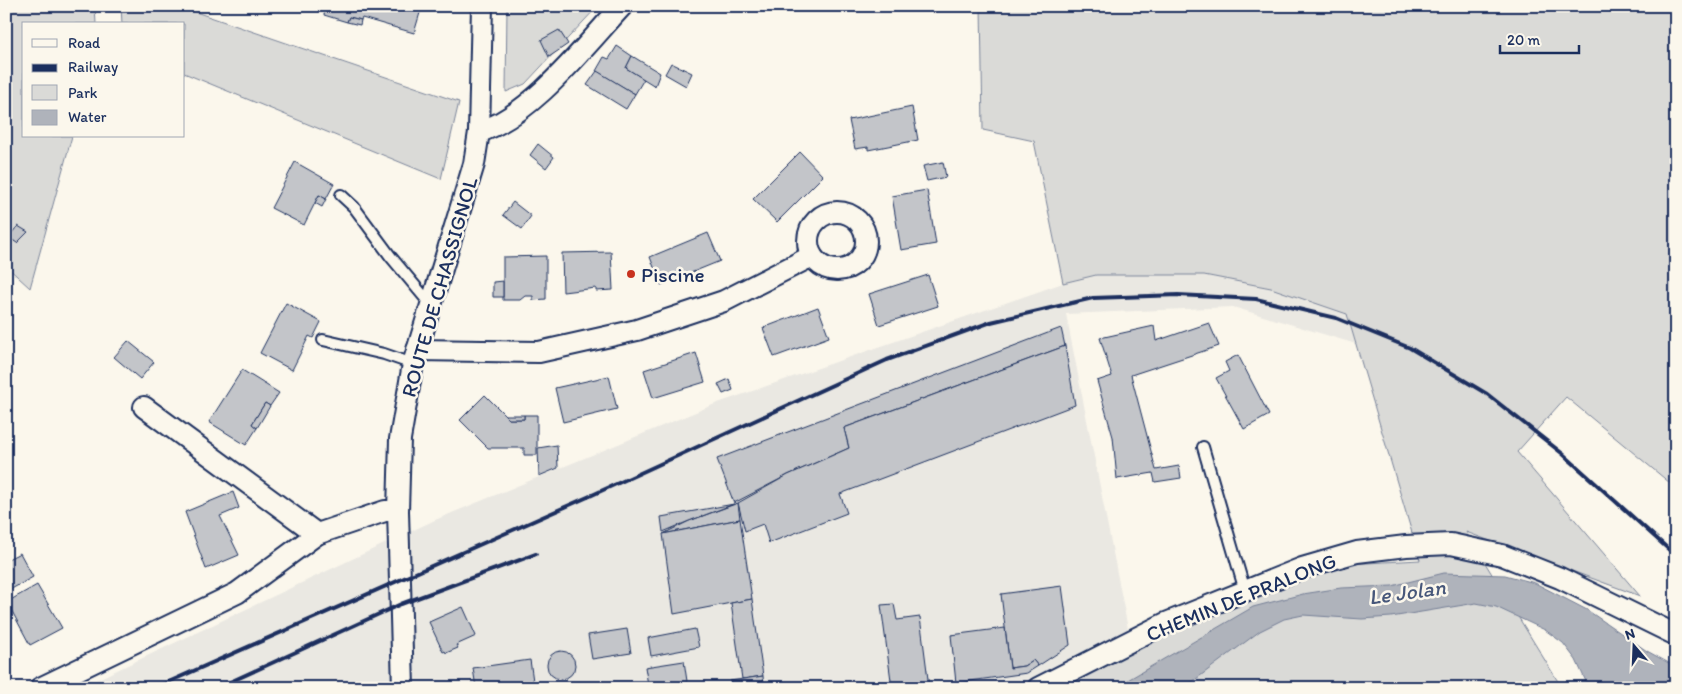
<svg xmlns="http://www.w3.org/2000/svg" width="1682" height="694" font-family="Itim,sans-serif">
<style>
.built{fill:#eae8e2}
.green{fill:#dadad7;stroke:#7a849a}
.water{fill:#afb3bb;stroke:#747e96}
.building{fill:#c3c5c9;stroke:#1b2f5e}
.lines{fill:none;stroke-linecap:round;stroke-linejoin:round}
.lane-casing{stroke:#1b2f5e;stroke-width:14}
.street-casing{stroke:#1b2f5e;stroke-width:24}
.lane{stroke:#fbf7ec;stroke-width:10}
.street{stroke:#fbf7ec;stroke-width:20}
.rail{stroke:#1b2f5e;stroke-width:4}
.poi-dot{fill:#c8321e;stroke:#fbf7ec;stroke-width:2}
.labels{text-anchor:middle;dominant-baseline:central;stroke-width:5;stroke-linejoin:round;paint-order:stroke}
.poi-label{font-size:21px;fill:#1b2f5e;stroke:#fbf7ec;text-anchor:start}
.street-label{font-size:21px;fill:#1b2f5e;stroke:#fbf7ec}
.water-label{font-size:22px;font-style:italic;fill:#47577a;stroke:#fbf7ec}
</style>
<rect width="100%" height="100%" fill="#fbf7ec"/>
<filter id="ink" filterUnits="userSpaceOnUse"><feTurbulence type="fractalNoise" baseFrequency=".02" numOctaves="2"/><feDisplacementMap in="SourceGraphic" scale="10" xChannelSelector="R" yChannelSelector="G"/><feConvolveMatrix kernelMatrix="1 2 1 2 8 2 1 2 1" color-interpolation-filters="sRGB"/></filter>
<g filter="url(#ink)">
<path class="built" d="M1096,275h108l67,13 76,26 9,30 -123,-37 -167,7 66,335 -74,39h-979l356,-168 280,-116 348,-121z"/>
<g class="green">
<path d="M6,6h89l1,18h-72v112h48l-42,152 -24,-22z"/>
<path d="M121,6h57l281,96 -18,77 -257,-106v-49h-62z"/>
<path d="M507,6h91l-73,78 -19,8z"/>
<path d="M981,6h695v482l-110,-91 -49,55 123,144 -174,-64 96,156h-504l74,-39 73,-33 144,-52 71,-4 -73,-246 -76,-26 -67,-13h-108l-33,8 -29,-142 -51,-11z"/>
</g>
<path class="water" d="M1444,573l61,2 30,8 52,27 60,41 29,16v21h-87l-13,-28 -13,-17 -18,-13 -49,-23 -20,-4 -85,14 -29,2 -59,-4 -19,4 -24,12 -76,57h-70l139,-81 50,-13 38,-6 51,-2z"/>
<g class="building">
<path d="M326,6h96l-8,27 -52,-15 -1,2 -12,-3 -2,5 -23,-7z"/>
<path d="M349,17l12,3 -1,5 -13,-3z"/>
<path d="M559,30l9,14 -19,13 -8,-17z"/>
<path d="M617,46l15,10 -6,12 18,11 -9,15 -39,-23 8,-14 5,2z"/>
<path d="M632,56l28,17 -5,13 -29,-18z"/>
<path d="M671,63l21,10 -6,13 -21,-12z"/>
<path d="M597,71l38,23 -9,15 -39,-24z"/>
<path d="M912,107l6,33 -50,10v-3l-13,2 -6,-29z"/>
<path d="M538,144l16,13 -8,11 -16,-13z"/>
<path d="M800,152l23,24 -46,46 -24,-23z"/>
<path d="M295,162l39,22 -8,15 -7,-4 -15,30 -33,-17z"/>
<path d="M943,162l3,15 -19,4 -4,-15z"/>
<path d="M927,190l9,54 -35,6 -9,-54z"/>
<path d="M319,195l7,4 -4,8 -7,-4z"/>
<path d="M513,202l18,14 -9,13 -19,-14z"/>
<path d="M18,226l10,6 -11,11 -9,-6z"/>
<path d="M708,233l12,28 -59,24 -11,-28z"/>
<path d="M611,252l2,38 -17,1v-3l-33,4 -1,-39z"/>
<path d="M546,256v43l-13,1v-4h-8l-5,4h-17v-43z"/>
<path d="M654,268l3,7 -11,4 -2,-7z"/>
<path d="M928,275l10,31 -59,19 -10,-31z"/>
<path d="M503,281v16h-10v-15z"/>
<path d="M286,303l35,19 -8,16 -4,-2 -17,34 -32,-17z"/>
<path d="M818,307l11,30 -55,20 -11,-29z"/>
<path d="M1209,323l10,23 -88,29 25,95 23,-4 2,12 -26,4 -2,-9 -36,6 -4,-42 -16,-56 15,-5 -12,-38 54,-12 2,15z"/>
<path d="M1061,328l4,18 -221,82 5,20 -61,27 -54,28 -17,-44z"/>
<path d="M128,341l26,21 -14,17 -26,-22z"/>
<path d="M1065,346l10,59 -235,89 7,19 -78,30 -6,-19 -18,7 -7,-28 50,-28 61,-27 -5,-20z"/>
<path d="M696,353l9,29 -52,16 -9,-28z"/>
<path d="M1238,355l31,60 -25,14 -28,-51 13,-7 -4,-9z"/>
<path d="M242,370l37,23 -9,13 -5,-3 -13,21 5,4 -11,17 -37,-23z"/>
<path d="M609,376l8,33 -54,13 -8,-34z"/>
<path d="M729,379l4,11 -10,4 -5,-10z"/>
<path d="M485,395l24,24h15v-4h13v40h-13v-7h-36l-28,-28z"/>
<path d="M265,403l5,3 -13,22 -5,-4z"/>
<path d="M505,415h19v4h-15z"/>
<path d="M557,445l1,23 -19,8 -1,-28z"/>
<path d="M233,492l6,16 -19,8 19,39 -33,14 -21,-57z"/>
<path d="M738,503l2,16 -77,15 26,-13z"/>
<path d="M734,504l-45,17 -26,11 -2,-15z"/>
<path d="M740,519l12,80 -78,15 -11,-80z"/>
<path d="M20,553l13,24 -27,15v-32z"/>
<path d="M37,585l25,43 -32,17 -23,-43z"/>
<path d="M1062,586l8,59 -32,21 -5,-6 -9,6 -14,2 -9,-74z"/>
<path d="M752,599l11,77 -21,3 -11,-76z"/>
<path d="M894,604l3,16 23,-3 9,70 -37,1 -11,-83z"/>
<path d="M463,607l13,29 -20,9 2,3 -12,5 -1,-2 -2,1 -14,-30z"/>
<path d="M1005,628l5,40 14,-2 9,-6 5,6 -11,7 -71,10 -5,-48z"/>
<path d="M627,629l4,24 -39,6 -4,-24z"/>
<path d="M695,629l4,18 -48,9 -3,-18z"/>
<circle cx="561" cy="665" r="14"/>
<path d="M530,660l4,28h-58l-3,-20z"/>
<path d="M684,661l4,27h-58l18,-3 -3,-18z"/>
<path d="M763,676l1,12h-34v-7z"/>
</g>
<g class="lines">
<defs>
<g id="lane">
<path d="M341,195l13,12 37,50 40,48"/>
<path d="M323,340l61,14 29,10"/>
<path d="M1203,447l42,144"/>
</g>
<g id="street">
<path d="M479,132c53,-17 105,-85 143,-126"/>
<circle cx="837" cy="241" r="29"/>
<path d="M417,350l122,2 98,-22 87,-29 88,-45"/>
<path d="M144,407l173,127"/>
<path d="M40,688l197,-95 80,-59 68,-23h13"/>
<path d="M403,688l-5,-177 2,-72 13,-75 61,-200 5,-32 3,-126"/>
<path d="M1038,688l128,-65 136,-55 55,-16 49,-6 45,-2 51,11 58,23 116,57"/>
</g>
</defs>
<use href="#lane" class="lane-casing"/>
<use href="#street" class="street-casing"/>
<use href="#lane" class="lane"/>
<use href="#street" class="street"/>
<g class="rail">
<path d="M155,688l435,-192 297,-136 104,-38 102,-24 85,-3 78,4 80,19 74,30 77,46 76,60 113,102"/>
<path d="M217,688l184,-84 135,-50"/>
</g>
</g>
</g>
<circle class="poi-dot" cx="631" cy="274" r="5"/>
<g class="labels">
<g class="poi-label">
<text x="641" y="274">Piscine</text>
</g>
<g class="street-label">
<text transform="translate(439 287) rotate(-74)">ROUTE DE CHASSIGNOL</text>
<text transform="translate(1241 597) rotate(-22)">CHEMIN DE PRALONG</text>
</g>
<g class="water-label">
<text transform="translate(1407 592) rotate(-8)">Le Jolan</text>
</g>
</g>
<rect width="1682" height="694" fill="none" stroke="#fbf7ec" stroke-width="25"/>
<rect x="12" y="12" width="1657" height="669" fill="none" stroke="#1b2f5e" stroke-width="2" filter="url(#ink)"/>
<rect x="22" y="22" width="162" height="115" fill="#fbf7ec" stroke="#a1a7b3"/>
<rect x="32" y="39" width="25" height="8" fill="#fbf7ec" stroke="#a1a7b3"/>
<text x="68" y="48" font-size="15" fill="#1b2f5e">Road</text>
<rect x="32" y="64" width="25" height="8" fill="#1b2f5e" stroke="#a1a7b3"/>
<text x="68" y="72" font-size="15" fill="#1b2f5e">Railway</text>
<rect x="32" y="85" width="25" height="15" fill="#dadad7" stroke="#a1a7b3"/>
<text x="68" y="98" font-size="15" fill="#1b2f5e">Park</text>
<rect x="32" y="110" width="25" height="15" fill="#afb3bb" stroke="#a1a7b3"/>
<text x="68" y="122" font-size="15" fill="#1b2f5e">Water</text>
<g transform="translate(1634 646) rotate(341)" stroke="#fbf7ec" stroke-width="4" paint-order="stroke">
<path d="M0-4L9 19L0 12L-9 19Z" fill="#1b2f5e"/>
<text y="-8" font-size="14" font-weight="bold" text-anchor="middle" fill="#1b2f5e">N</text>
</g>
<path d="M1500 45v8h79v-8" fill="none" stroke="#1b2f5e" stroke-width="2.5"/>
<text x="1507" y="45" font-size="15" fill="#1b2f5e" stroke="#fbf7ec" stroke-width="4" paint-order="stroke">20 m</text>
</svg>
